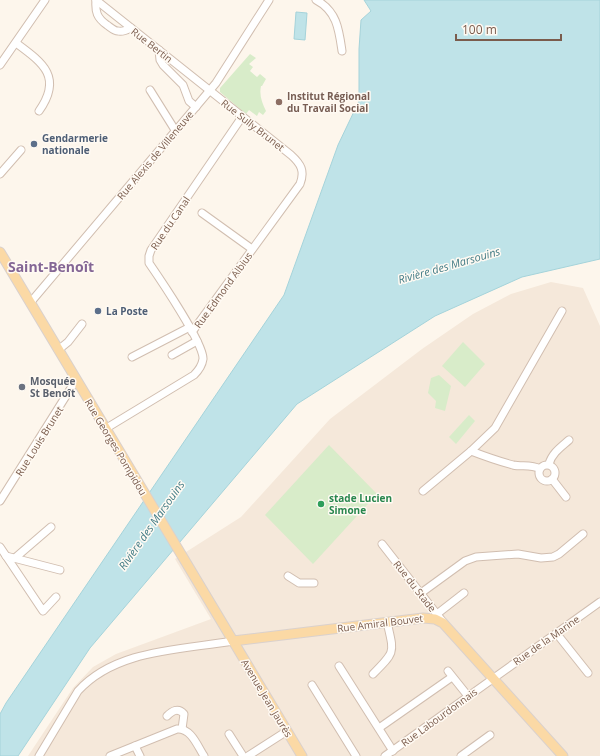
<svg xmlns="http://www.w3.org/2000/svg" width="600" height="756" font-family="'Open Sans',sans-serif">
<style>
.residential{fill:#f5e8da}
.green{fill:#d8ecc9}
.water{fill:#bfe3e8;stroke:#a5d3da}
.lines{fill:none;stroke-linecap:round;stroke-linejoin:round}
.minor-casing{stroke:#d1beb0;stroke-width:9}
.major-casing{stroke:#dad1cd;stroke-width:11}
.minor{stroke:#fff;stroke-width:7}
.major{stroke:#fbd9a5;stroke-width:9}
.education-dot{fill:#8d6e63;stroke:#fffaf3;stroke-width:1.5}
.service-dot{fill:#5c6f8a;stroke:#fffaf3;stroke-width:1.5}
.worship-dot{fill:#6b7280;stroke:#fffaf3;stroke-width:1.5}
.leisure-dot{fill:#2e9e5b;stroke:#fffaf3;stroke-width:1.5}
.labels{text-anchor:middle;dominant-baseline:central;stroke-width:3;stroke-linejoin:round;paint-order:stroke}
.street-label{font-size:10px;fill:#7a5c4d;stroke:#fffaf3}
.education-label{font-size:10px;font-weight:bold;fill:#785e54;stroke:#fffaf3;text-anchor:start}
.service-label{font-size:10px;font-weight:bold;fill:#4e5e75;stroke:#fffaf3;text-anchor:start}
.worship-label{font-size:10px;font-weight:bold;fill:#5b616d;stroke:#fffaf3;text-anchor:start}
.leisure-label{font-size:10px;font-weight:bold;fill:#27864d;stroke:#fffaf3;text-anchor:start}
.water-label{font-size:11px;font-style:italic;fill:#437c86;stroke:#fffaf3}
.district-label{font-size:14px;font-weight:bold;fill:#846695;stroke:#fffaf3}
</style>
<rect width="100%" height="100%" fill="#fdf6ec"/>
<path class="residential" d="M551,282l32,6 17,38v430h-572l45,-68 20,-21 23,-13 95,-35 -36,-60 66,-42 89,-98 92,-70 51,-35 38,-20z"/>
<g class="green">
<path d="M250,54l6,4 -7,6 4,3 -3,4 7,6 3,-3 6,5 -4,7h-1c-2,9 1,17 5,25l-3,4 -4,-3 -2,4 -8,-6 -3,4 -26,-22v-4z"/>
<path d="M463,342l22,22 -20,23 -23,-21z"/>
<path d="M439,375l12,11 -6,25 -10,-3 1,-7 -8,-8 3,-15z"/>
<path d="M469,415l6,6 -19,23 -7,-7z"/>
<path d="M329,445l48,49 -64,70 -48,-49z"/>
</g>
<g class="water">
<path d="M364,0h236v259l-78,18 -87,39 -138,88 -207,244 -72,108h-18v-42l6,-11 278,-408 54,-150 21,-44v-52l2,-29 10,-9z"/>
<path d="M296,12l11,1 -2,27 -11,-1z"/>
</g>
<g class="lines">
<defs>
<g id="minor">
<path d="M96,0l195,155c10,9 14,16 9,29l-108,148"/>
<path d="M96,0c-1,12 1,18 11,25 3,2 7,6 11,6 4,1 9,-1 13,-3"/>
<path d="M316,0c21,11 23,30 26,51"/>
<path d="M16,43c27,20 47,34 23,68"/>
<path d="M159,50l1,10 3,5 20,20 6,16 7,6"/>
<path d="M0,65l45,-65"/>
<path d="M150,90l25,40"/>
<path d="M0,174l21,-24"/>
<path d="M202,213l50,36"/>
<path d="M30,303l186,-220 53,-83"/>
<path d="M58,350l10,-8 14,-18"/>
<path d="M172,355l25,-14"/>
<path d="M132,357l58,-30"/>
<path d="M105,429l89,-54c4,-4 8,-9 9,-16 1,-15 -43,-80 -54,-96v-7l2,-6 91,-133"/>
<path d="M471,451c13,5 27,10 42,14 9,2 18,-1 27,4"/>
<path d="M549,464c3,-11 12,-17 20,-24"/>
<circle cx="547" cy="473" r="8"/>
<path d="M552,479l14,18"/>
<path d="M423,491l48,-40 24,-23 67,-117"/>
<path d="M0,501l76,-121"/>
<path d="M382,544l61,78"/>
<path d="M0,547l43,64 13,-14"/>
<path d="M6,556l54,14"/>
<path d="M15,558l36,-31"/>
<path d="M288,576l11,7h15"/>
<path d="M421,593l44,-32 11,-4 42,-3 23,4 12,-1 6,-3 24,-20"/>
<path d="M437,614l27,-21"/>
<path d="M557,634l31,39"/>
<path d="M339,666l54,85"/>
<path d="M448,671l20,25"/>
<path d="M373,674c23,-23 21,-21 14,-52"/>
<path d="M312,685l44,71"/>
<path d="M167,716c5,-5 11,-9 17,-2l-2,15"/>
<path d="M379,728l73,-51"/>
<path d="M229,734l14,22"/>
<path d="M135,746l5,10"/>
<path d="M39,756l39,-65c38,-42 103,-41 155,-50"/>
<path d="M110,756l67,-27c14,-1 20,16 27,27"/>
<path d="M248,756l39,-25"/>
<path d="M385,756l215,-154"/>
<path d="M461,756l29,-21"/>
</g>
<g id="major">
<path d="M0,252l302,504"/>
<path d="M233,641l190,-23 12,1 8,4 120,133"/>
</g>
</defs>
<use href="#minor" class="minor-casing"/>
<use href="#major" class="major-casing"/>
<use href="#minor" class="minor"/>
<use href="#major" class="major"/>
</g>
<circle class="education-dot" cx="279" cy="102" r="4"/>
<g class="service-dot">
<circle cx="34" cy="144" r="4"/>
<circle cx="98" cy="311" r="4"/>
</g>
<circle class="worship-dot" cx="22" cy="387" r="4"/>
<circle class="leisure-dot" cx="321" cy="504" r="4"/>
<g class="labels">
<g class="street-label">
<text transform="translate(152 45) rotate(38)">Rue Bertin</text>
<text transform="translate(253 125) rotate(38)">Rue Sully Brunet</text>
<text transform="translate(155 155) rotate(-50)">Rue Alexis de Villeneuve</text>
<text transform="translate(170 223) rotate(-56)">Rue du Canal</text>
<text transform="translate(223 290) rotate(-54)">Rue Edmond Albius</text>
<text transform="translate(39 441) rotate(-58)">Rue Louis Brunet</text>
<text transform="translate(116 447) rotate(59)">Rue Georges Pompidou</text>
<text transform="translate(415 586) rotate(52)">Rue du Stade</text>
<text transform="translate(380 623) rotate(-7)">Rue Amiral Bouvet</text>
<text transform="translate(546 640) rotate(-35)">Rue de la Marine</text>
<text transform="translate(267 698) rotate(59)">Avenue Jean Jaurès</text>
<text transform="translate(439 717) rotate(-36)">Rue Labourdonnais</text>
</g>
<g class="education-label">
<text x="287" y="96">Institut Régional<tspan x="287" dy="12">du Travail Social</tspan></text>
</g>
<g class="service-label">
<text x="42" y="138">Gendarmerie<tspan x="42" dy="12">nationale</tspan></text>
<text x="106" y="311">La Poste</text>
</g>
<g class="worship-label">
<text x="30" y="381">Mosquée<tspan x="30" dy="12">St Benoît</tspan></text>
</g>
<g class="leisure-label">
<text x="329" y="498">stade Lucien<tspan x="329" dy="12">Simone</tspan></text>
</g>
<g class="water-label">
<text transform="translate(449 265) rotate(-16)">Rivière des Marsouins</text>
<text transform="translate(151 525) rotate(-55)">Rivière des Marsouins</text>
</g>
<g class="district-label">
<text x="51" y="266">Saint-Benoît</text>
</g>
</g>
<path d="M456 34v6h105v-6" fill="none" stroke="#7a5c4d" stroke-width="2"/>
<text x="462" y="34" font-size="12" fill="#7a5c4d" stroke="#fffaf3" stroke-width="3" paint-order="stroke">100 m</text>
</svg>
